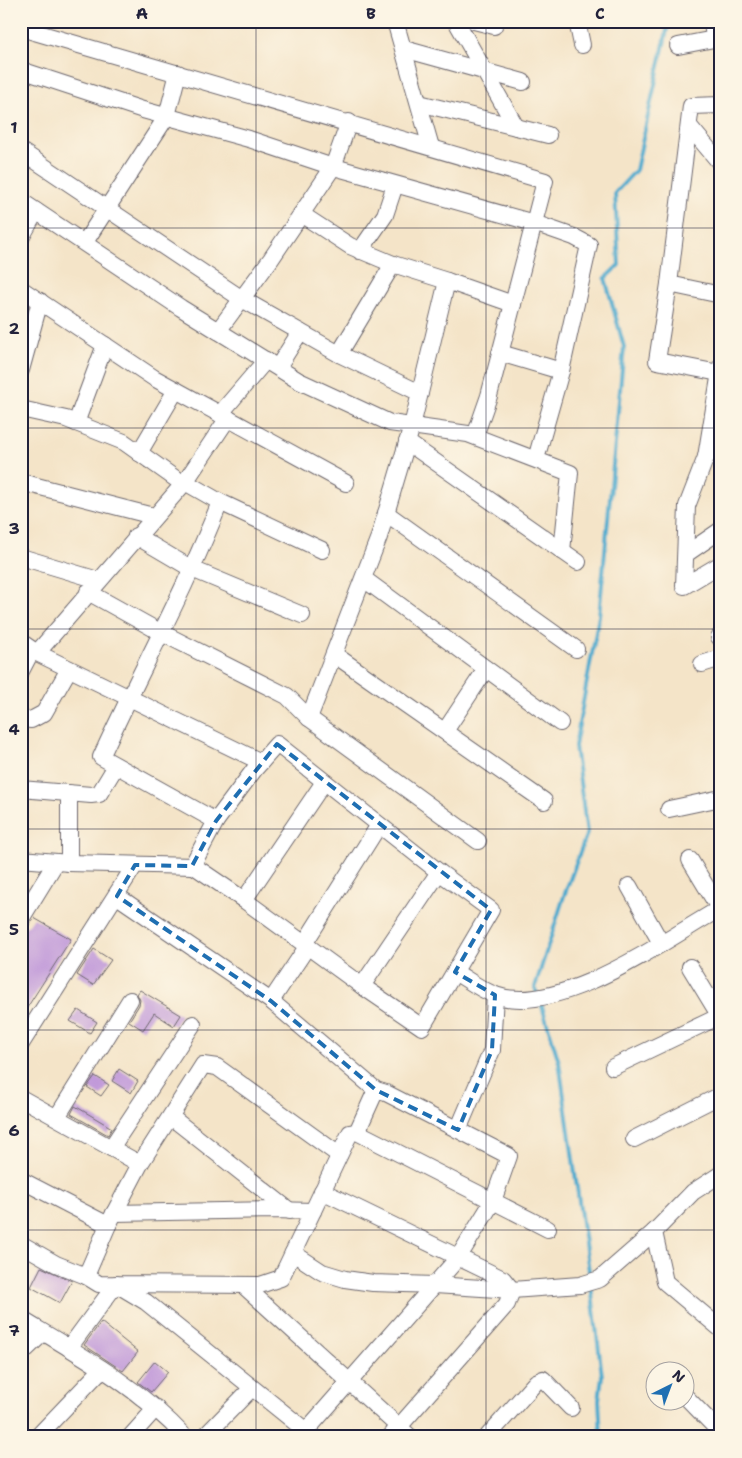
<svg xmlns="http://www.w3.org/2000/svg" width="742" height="1458" font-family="'Shantell Sans',sans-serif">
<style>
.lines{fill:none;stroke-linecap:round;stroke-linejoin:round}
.stream{stroke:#51abce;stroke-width:4}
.building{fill:#bf97d9}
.minor-casing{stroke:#6c666c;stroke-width:18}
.minor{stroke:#fff;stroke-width:16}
.marked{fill:none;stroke:#1f6fb2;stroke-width:4;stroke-dasharray:10 6;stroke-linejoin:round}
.grid{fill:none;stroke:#22223b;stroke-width:1;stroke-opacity:0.55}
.neatline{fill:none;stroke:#22223b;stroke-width:2}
.grid-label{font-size:16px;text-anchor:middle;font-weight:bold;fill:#22223b}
</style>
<rect width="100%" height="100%" fill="#fcf5e5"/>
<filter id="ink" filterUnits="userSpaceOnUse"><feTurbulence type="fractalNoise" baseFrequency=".02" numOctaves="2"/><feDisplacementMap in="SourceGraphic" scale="10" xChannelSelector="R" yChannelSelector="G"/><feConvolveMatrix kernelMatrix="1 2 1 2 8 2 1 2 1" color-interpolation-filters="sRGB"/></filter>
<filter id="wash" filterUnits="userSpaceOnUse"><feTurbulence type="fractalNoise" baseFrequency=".0096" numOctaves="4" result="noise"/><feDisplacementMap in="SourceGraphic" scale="20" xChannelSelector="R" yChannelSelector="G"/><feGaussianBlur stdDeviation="1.12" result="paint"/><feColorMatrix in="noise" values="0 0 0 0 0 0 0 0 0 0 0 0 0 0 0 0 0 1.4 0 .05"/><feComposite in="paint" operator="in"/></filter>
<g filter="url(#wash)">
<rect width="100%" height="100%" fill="#f4e4c8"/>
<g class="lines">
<g class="stream">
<path d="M537,994l-2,-7 29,-91 23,-63 -12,-87 24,-130 25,-269 -19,-69 14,-13 -4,-72 21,-23 33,-149"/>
<path d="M540,1000l19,62 31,216"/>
<path d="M591,1285l11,91 -3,24 2,37"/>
</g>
</g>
<g id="blocks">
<g class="building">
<path d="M34,918l37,21 -50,78v-88l8,-4z"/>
<path d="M94,949l17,11 -18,25 -16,-10z"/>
<path d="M140,990l41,25 -7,11 -20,-13 -11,17 -14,-9 10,-16 1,-5 -3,-6z"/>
<path d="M78,1010l19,12 -7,11 -20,-12z"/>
<path d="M119,1069l19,12 -7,12 -19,-12z"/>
<path d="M95,1076l14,9 -8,11 -14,-9z"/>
<path d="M75,1106l37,22 -4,7 -37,-21z"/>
<path d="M41,1267l31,14 -12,22 -29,-16z"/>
<path d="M101,1322l37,30 -15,19 -39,-26z"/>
<path d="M155,1361l13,11 -17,20 -13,-10z"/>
</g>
</g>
</g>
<g filter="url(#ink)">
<use href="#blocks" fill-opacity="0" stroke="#6c666c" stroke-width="1"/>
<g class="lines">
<defs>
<g id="minor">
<path d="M395,21l36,126"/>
<path d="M456,21l60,106"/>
<path d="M474,21l20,5"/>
<path d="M577,21l5,24"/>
<path d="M712,21l2,18h7"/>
<path d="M21,28l524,153 -11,42 40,14 15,8 -28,126 -25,88"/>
<path d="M678,46l36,-7"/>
<path d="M404,49l119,33"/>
<path d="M21,70l122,40 106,29 78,26 207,58 -45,173 -14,40"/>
<path d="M419,103l129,32"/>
<path d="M721,105l-30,1 -22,178 52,11"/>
<path d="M690,127l31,37"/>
<path d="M21,151l221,148 97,55 54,-90 54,17"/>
<path d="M21,201l160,107 118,73 91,42 78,11 102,39 -8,78"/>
<path d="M301,214l49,32 43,18"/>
<path d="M21,238l15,-27"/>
<path d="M85,242l82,-126 11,-43"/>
<path d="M360,251l25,-36 10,-30"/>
<path d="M669,284l-12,77 62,12"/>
<path d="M21,289l133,89 192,105"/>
<path d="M218,331l53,-72 62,-92 16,-45"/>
<path d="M500,353l61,18"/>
<path d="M339,354l81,39"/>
<path d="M278,367l22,-35"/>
<path d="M21,370l19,-69"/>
<path d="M21,409l45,10 58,23 59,42"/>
<path d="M220,414l46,-54"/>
<path d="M76,423l29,-78"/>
<path d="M407,442l171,120"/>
<path d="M721,444l-15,13 -19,49 -3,80 37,-22"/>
<path d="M139,453l37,-63"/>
<path d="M706,457l15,-91"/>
<path d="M21,482l132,34"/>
<path d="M185,482l35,20 102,48"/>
<path d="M220,502c-34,87 -80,170 -119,255l115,64 38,-51 23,-26 162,128 52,38 -69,117 -60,-41"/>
<path d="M386,513l190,136"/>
<path d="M136,536l56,33 110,46"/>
<path d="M686,554l35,-24"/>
<path d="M21,557l77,23"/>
<path d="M364,579l196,144"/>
<path d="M88,592l72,40 127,64 22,22 169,123"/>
<path d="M719,637l2,-1"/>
<path d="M21,642l16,11 148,-171 43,-64"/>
<path d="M37,653l224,109"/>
<path d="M335,655l209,146"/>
<path d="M702,664l19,-6"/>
<path d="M21,671l11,-21"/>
<path d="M309,718l70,-181 33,-111 35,-145 66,23"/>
<path d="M21,719l10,1 13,-7 25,-44"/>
<path d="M445,731l41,-62"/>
<path d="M21,789l70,6 8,-1 17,-28"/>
<path d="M669,809l52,-11"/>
<path d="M21,859l48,4 125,3 50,34 118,86 77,-114"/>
<path d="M690,860l29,48"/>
<path d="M69,863v-70"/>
<path d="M192,866l24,-45"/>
<path d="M629,886l32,57"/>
<path d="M117,896l154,105 36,-54"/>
<path d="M244,900l80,-118"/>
<path d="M21,919l35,-57"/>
<path d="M304,944l75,-119"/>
<path d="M690,967l31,51"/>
<path d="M455,972c13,8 26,18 40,23 63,23 171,-56 226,-87"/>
<path d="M21,1044l114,-179"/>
<path d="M613,1067l107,-51"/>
<path d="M21,1098l119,66"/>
<path d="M57,1117l73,-117"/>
<path d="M171,1117l119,94"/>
<path d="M458,1130l34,-80 3,-55"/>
<path d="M357,1132l19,-42"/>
<path d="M634,1139l87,-44"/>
<path d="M111,1148l82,-124"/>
<path d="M721,1174l-28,18 -39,40 11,50 56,47"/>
<path d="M21,1180l87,45 32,-61 63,-99 14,2 122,88"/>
<path d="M322,1191l181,88 9,11 -5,14 -117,133"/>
<path d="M114,1213l159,-3 40,1"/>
<path d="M108,1225l-22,51 13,8 161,1 21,-7 69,-145 7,-1 191,97"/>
<path d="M21,1244l35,20 30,12"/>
<path d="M293,1253l29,19 23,7 28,4 62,2 77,5 68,-5 20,-6 54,-47"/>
<path d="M243,1285l167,152"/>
<path d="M21,1319c58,35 118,68 164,118"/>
<path d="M69,1348l47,-64 30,18 160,129 152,-173 35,-57 16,-45 -123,-63 -10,-3 -105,-89"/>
<path d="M21,1354l22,-21"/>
<path d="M684,1395l37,38"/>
<path d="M37,1437l65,-68"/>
<path d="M130,1437l26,-29"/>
<path d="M204,1437l48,-49"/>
<path d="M487,1437l49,-55 7,-3 28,29"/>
</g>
</defs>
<use href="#minor" class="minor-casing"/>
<use href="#minor" class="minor"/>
</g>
</g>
<path class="marked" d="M277,744l214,166 -36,62 40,23 -3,55 -34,80 -82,-40 -105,-89 -154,-105 18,-31 57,1 24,-45z"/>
<path class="grid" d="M256,21v1416M486,21v1416M21,228h700M21,428h700M21,629h700M21,829h700M21,1030h700M21,1230h700"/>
<rect width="742" height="1458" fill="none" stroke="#fcf5e5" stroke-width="55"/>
<g transform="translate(670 1386) rotate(42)"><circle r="24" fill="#fcf5e5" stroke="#a5a1a1"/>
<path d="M0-4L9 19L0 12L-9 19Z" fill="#1f6fb2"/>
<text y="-8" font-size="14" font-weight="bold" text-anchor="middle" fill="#22223b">N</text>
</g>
<rect x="28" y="28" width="686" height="1402" class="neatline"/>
<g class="grid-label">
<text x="142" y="19">A</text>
<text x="371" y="19">B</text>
<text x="600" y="19">C</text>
<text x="14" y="133">1</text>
<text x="14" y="334">2</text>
<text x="14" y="534">3</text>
<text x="14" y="735">4</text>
<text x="14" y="935">5</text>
<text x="14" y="1136">6</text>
<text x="14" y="1336">7</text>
</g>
</svg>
